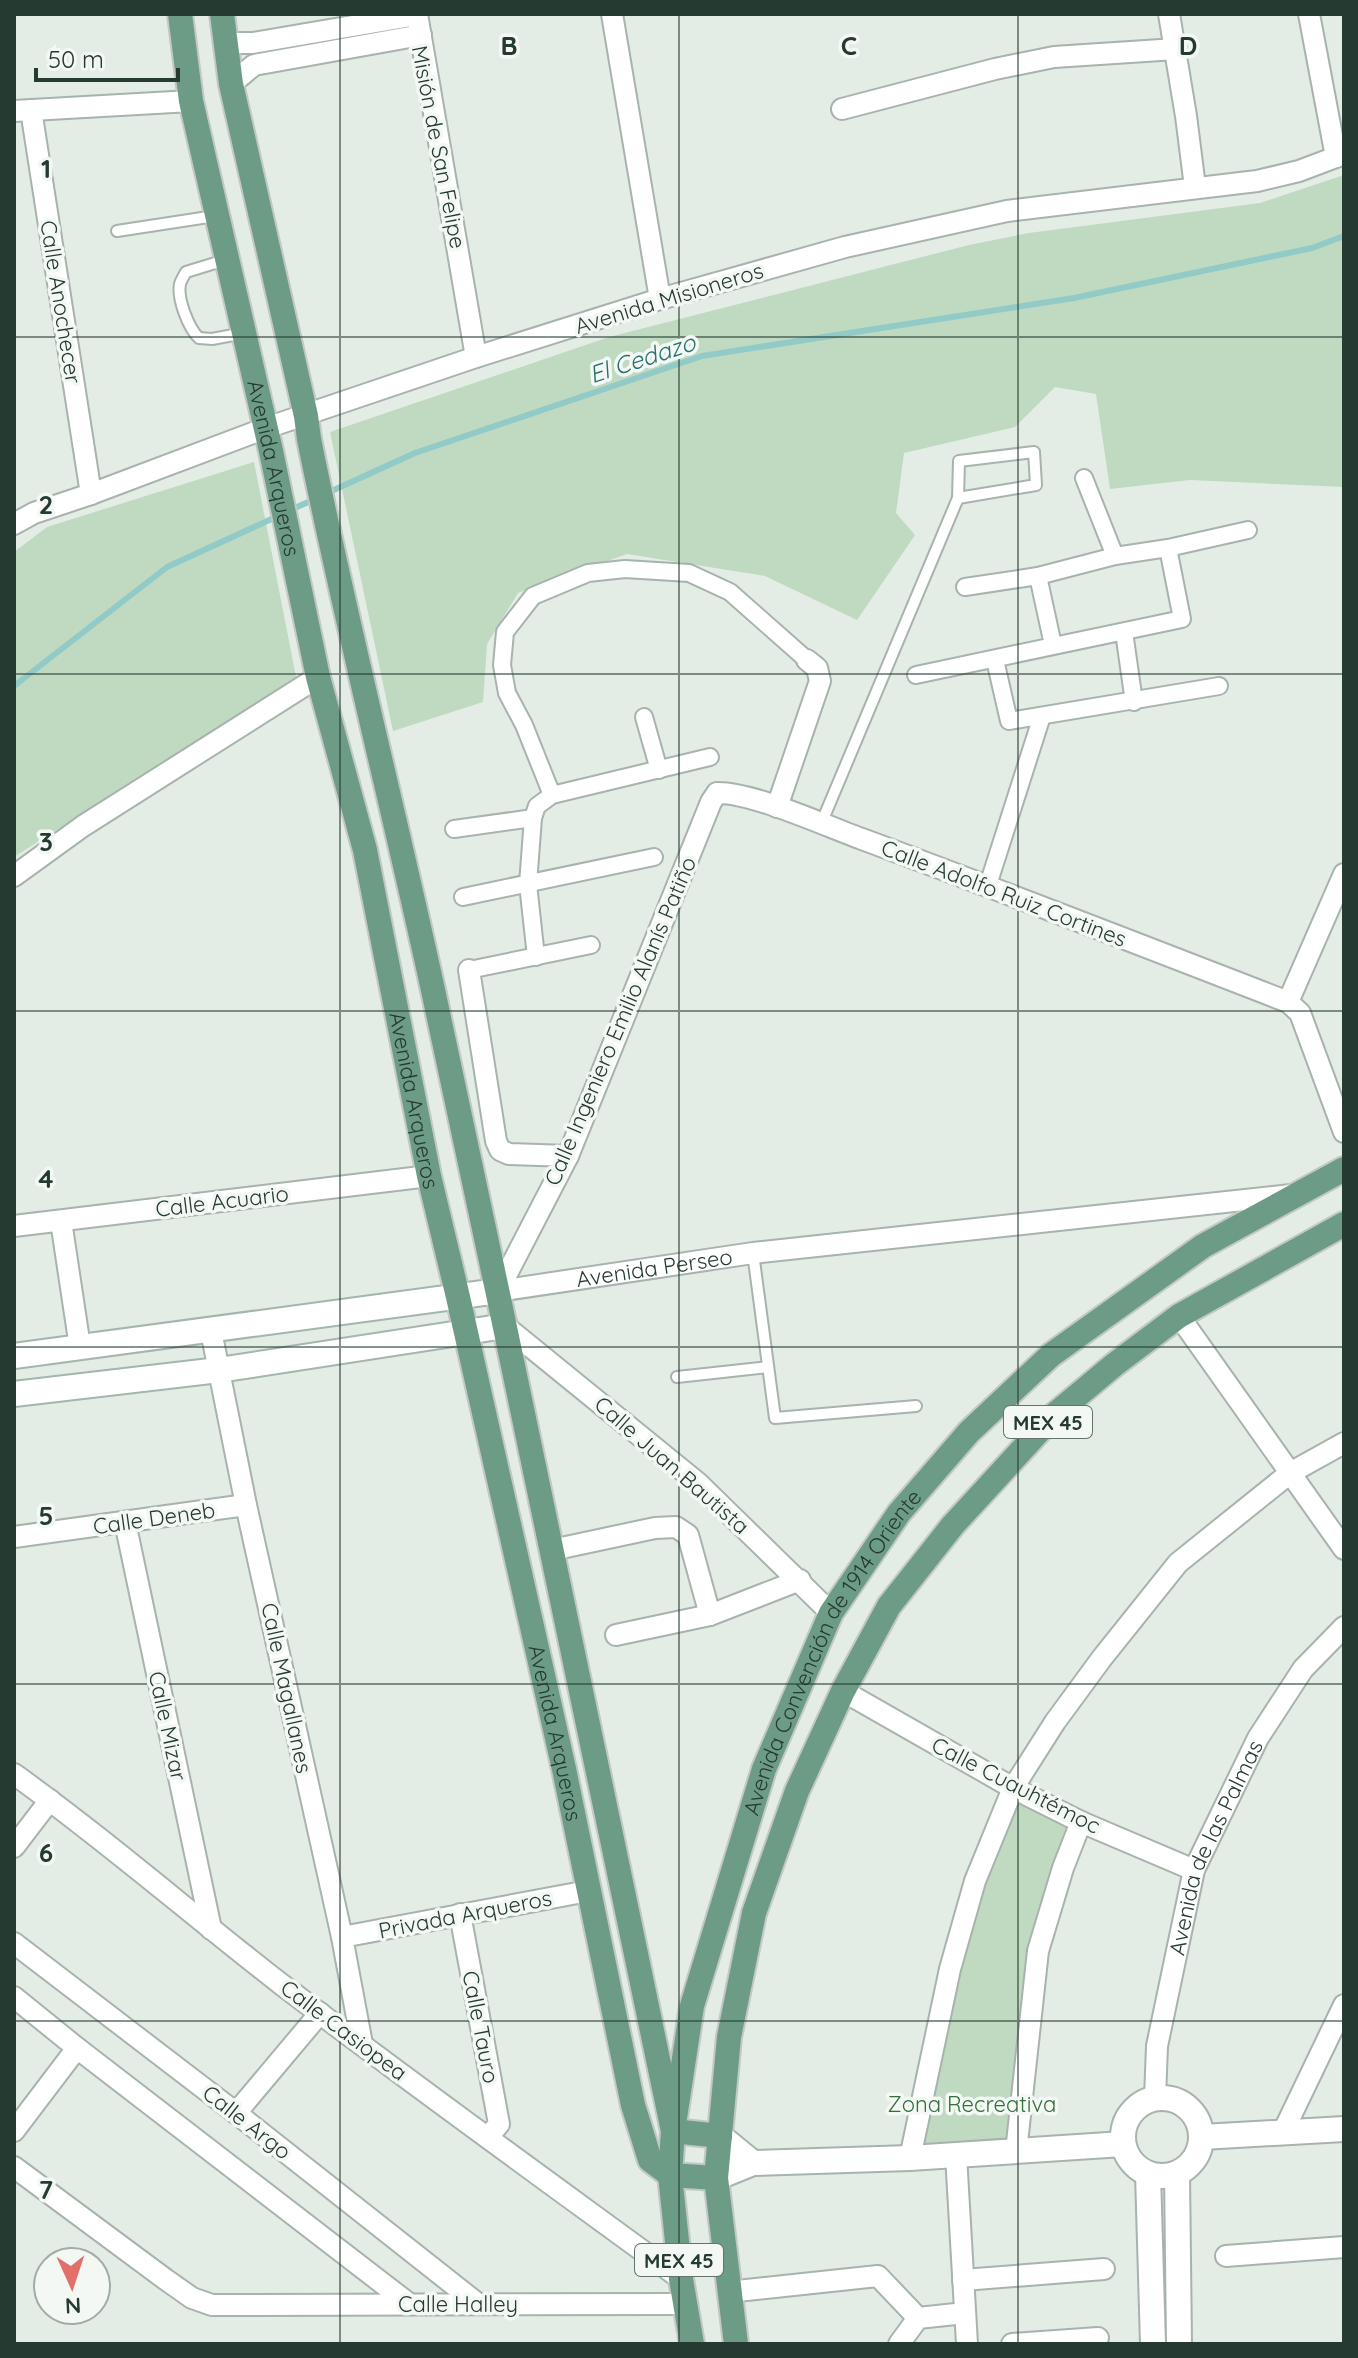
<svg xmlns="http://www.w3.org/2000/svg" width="1358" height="2358" font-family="Quicksand,sans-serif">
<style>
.green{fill:#bfdac1}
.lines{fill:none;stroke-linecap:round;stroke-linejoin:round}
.stream{stroke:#92cac7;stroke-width:6}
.service-casing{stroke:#a7b3ac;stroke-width:14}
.pedestrian-casing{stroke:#a7b3ac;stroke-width:20}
.minor-casing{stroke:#a7b3ac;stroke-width:24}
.tertiary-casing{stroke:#a7b3ac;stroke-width:28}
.secondary-casing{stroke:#a3b6ac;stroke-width:28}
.primary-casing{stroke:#c2c8c5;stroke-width:28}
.service{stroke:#fff;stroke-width:10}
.pedestrian{stroke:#fff;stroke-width:16}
.minor{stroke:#fff;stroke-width:20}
.tertiary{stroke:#fff;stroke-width:24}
.secondary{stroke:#fff;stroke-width:24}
.primary{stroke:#6d9c86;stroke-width:24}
.grid{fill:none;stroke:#253b31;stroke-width:2;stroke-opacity:0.55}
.labels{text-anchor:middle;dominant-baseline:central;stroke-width:7;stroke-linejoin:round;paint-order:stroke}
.shield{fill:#f4f8f5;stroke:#63746c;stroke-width:2}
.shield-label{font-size:20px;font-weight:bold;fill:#253b31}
.street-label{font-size:22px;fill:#253b31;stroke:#f4f8f5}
.park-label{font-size:22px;fill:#346e3e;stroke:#f4f8f5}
.water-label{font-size:24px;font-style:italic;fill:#26716d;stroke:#f4f8f5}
.grid-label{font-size:26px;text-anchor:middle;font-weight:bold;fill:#253b31;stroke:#f4f8f5;stroke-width:7;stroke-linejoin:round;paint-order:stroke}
</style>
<rect width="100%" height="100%" fill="#e4ece6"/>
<g class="green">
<path d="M1344,175v312l-154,-7 -80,9 -14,-95 -41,-7 -40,40 -111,26 -8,60 19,22 -58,85 -92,-44 -138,-22 -109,39 -31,51 -4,58 -90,29 -63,-299 279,-95 360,-92 60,-12 231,-30z"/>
<path d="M254,462l42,215 -282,180v-305l33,-25z"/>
<path d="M1013,1788l68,34 -43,129 -22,201 -106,6 40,-189z"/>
</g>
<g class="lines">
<g class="stream">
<path d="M325,494l90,-41 287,-97 372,-58 238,-50 32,-12"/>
<path d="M288,511l27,-12"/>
<path d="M14,686l153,-119 111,-51"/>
</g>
<defs>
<g id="service">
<path d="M117,231l98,-15"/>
<path d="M225,260l-39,12c-2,4 -5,8 -6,12 -3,15 9,45 19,54l13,1 32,-6"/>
<path d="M1034,452l2,33 -78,13 1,-37z"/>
<path d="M821,824l137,-326"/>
<path d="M753,1253l22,165 141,-12"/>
<path d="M677,1377l91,-10"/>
</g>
<g id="pedestrian">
<path d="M1084,478l31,78"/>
<path d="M1038,576l15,69"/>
<path d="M965,587l73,-11 77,-20 53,-8 80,-18"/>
<path d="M1124,632l10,70"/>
<path d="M995,660l14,61 210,-35"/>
<path d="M916,675l266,-56 -14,-71"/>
<path d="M644,717l15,53"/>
<path d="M552,795l-28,-70 -17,-32 -5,-28 3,-33 28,-36 55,-23 37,-4 64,4 41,19 77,68"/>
<path d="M454,829l79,-11"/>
<path d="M988,885l54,-169"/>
<path d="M463,897l191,-40"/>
<path d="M536,957l-8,-73 5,-66 4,-12 15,-11 158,-38"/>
<path d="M469,970l122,-25"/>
</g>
<g id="minor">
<path d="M417,14l59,343"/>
<path d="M612,14l48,285"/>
<path d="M1169,14l17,102 9,71"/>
<path d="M1309,14l27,143"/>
<path d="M224,43h29l164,-28"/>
<path d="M231,84l23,-19 167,-30"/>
<path d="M842,109l153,-40 59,-12 122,-8"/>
<path d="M31,110l60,384"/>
<path d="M14,111l177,-10"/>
<path d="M14,524l20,-11 57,-19 175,-66 210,-71 184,-58 185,-52 162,-36 250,-30 42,-10 45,-17"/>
<path d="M777,807l43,-126 -3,-13 -10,-8"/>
<path d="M14,876l69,-50 235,-149"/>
<path d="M469,970l27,171 4,9 9,4 59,2"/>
<path d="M1288,1002l56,-128"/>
<path d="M61,1221l19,126"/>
<path d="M14,1226l415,-50"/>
<path d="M498,1291l70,-135 143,-354 6,-9c35,-1 109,33 145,46 143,53 284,108 426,163l12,11 44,119"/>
<path id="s1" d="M498,1291l255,-38 538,-58"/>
<path d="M1179,1316l165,233"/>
<path d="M505,1326l193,157 133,130"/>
<path d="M211,1331l35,174 96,432 20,107"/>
<path d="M125,1522l86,407"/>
<path d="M14,1537l232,-32"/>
<path d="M552,1550l103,-22 21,-1 12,8 22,80"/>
<path d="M616,1635l94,-20 90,-35"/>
<path d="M843,1691l170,97 68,34 113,48"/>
<path d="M14,1774c92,66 178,141 267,210 131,100 266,197 400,295"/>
<path d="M14,1847l36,-47"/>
<path d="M460,1914l39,210 -11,13"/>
<path d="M342,1937l246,-46"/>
<path d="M14,1943l222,170 242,191"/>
<path d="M14,1997l63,51 331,255"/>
<path id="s2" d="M1155,2098l2,-52 37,-176 64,-132 45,-69 41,-42"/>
<path d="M236,2113l84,-100"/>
<path d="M14,2131l63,-83"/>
<path d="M1283,2132l61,-127"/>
<path d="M1016,2152l22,-201 25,-83 18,-46"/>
<path d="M956,2155l11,189"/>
<path d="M910,2158l40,-189 25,-88 38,-93 42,-66 47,-64 76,-95 112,-90 54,-30"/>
<path d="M14,2167l151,112 27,19 20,7 473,-1"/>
<path d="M1226,2256l118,-9"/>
<path d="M963,2280l141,-11"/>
<path d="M728,2292l150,-16 40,42"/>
<path d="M899,2344l19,-26 47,-5"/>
<path d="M1012,2344l86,-6"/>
</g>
<g id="tertiary">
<circle cx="1162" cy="2137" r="39"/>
<path d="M720,2136l33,27"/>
<path d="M1202,2137l142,-8"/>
<path d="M1148,2174l5,170"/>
<path d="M1177,2174l2,170"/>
<path d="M716,2178l37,-15 157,-5 213,-14"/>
</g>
<g id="secondary">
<path d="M14,1356l484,-65"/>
<path d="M14,1394l205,-24 286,-44"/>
</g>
<g id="primary">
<path id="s3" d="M180,14l11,87 80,350 47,226 47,173 64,326 29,121 106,472 69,336 17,55 20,15"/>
<path d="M222,14l9,70 75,332 3,23c37,185 84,367 124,551 82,380 161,761 240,1141l47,5"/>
<path d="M670,2175l46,3"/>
<path id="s4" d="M692,2344l-11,-65 -11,-104 3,-44 19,-125 72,-237 67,-156 68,-100 70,-81 82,-77 152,-109 141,-77"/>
<path d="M736,2344l-20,-166 13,-141 25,-124 43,-122 46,-100 46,-85 64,-81 100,-109 61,-51 65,-49 165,-92"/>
</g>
</defs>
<use href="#service" class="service-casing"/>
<use href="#pedestrian" class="pedestrian-casing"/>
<use href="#minor" class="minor-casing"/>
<use href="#tertiary" class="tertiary-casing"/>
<use href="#secondary" class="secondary-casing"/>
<use href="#primary" class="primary-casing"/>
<use href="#service" class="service"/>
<use href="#pedestrian" class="pedestrian"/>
<use href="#minor" class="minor"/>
<use href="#tertiary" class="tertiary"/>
<use href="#secondary" class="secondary"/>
<use href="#primary" class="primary"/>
</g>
<path class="grid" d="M340,14v2330M679,14v2330M1018,14v2330M14,337h1330M14,674h1330M14,1011h1330M14,1347h1330M14,1684h1330M14,2021h1330"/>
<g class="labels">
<g class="shield">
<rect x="1004" y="1406" width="88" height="32" rx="6"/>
<rect x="635" y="2244" width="88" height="32" rx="6"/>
</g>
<g class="shield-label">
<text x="1048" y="1422">MEX 45</text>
<text x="679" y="2260">MEX 45</text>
</g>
<g class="street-label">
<text transform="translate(439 147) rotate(79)">Misión de San Felipe</text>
<text transform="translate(669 298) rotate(-17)">Avenida Misioneros</text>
<text transform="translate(61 302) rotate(81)">Calle Anochecer</text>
<text stroke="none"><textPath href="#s3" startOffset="464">Avenida Arqueros</textPath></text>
<text transform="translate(1004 893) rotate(21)">Calle Adolfo Ruiz Cortines</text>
<text transform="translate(620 1021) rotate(-67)">Calle Ingeniero Emilio Alanís Patiño</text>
<text stroke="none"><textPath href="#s3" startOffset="1112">Avenida Arqueros</textPath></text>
<text transform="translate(222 1201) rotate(-7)">Calle Acuario</text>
<text stroke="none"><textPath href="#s1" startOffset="158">Avenida Perseo</textPath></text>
<text transform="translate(672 1465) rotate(41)">Calle Juan Bautista</text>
<text transform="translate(154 1518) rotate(-8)">Calle Deneb</text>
<text stroke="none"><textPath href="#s4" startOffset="724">Avenida Convención de 1914 Oriente</textPath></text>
<text transform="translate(287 1688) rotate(78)">Calle Magallanes</text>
<text transform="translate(168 1726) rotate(78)">Calle Mizar</text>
<text stroke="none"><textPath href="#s3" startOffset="1760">Avenida Arqueros</textPath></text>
<text transform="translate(1016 1785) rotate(27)">Calle Cuauhtémoc</text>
<text stroke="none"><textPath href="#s2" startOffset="260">Avenida de las Palmas</textPath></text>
<text transform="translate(465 1914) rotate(-11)">Privada Arqueros</text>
<text transform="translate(481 2027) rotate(79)">Calle Tauro</text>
<text transform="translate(344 2030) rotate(37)">Calle Casiopea</text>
<text transform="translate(247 2122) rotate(38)">Calle Argo</text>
<text x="458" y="2304">Calle Halley</text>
</g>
<g class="park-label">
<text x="972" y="2104">Zona Recreativa</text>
</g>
<g class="water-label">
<text transform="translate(642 358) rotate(-18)">El Cedazo</text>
</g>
</g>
<g class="grid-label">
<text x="509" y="55">B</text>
<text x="849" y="55">C</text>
<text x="1188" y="55">D</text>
<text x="46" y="178">1</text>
<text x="46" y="514">2</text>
<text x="46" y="851">3</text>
<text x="46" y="1188">4</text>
<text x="46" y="1525">5</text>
<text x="46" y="1862">6</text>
<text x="46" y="2199">7</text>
</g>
<rect width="1358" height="2358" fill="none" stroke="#253b31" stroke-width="32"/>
<g transform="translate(72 2286) rotate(177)"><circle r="38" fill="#f4f8f5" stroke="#a1aca7" stroke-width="2"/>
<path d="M0-6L14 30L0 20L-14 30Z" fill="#e36f6b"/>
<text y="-12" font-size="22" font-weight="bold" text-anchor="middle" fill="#253b31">N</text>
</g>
<path d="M36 68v12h142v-12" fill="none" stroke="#253b31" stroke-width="4"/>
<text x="48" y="68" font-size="24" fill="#253b31" stroke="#f4f8f5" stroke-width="6" paint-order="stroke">50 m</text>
</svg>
